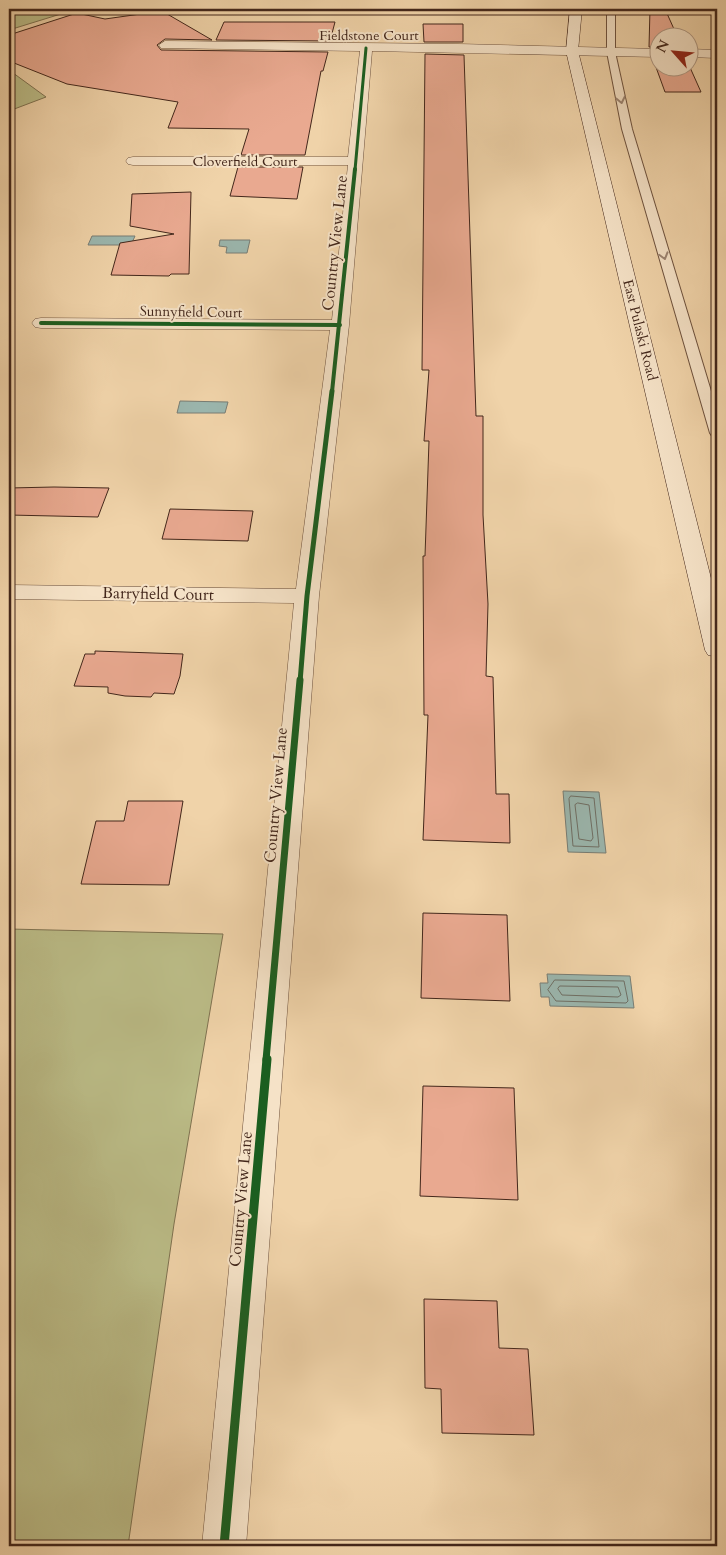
<svg xmlns="http://www.w3.org/2000/svg" width="726" height="1555" font-family="Cardo,serif">
<style>
.green{fill:#bbbc87;stroke:#7f7251}
.water{fill:#9bb7af;stroke:#787d74}
.lines{fill:none;stroke-linecap:round;stroke-linejoin:round}
.shore{stroke:#6f6f65;stroke-width:1}
.building{fill:#e9a990;stroke:#43271b}
.service-casing{stroke:#6e523e;stroke-width:2}
.minor-casing{stroke:#6e523e;stroke-width:1}
.secondary-casing{stroke:#43271b;stroke-width:1}
.service{fill:#f5e2c7;fill-rule:evenodd}
.minor{fill:#f5e2c7;fill-rule:evenodd}
.secondary{fill:#f5e2c7;fill-rule:evenodd}
.cycleway-far4-casing{stroke:#f5e2c7;stroke-width:4.5}
.cycleway-far3-casing{stroke:#f5e2c7;stroke-width:5.5}
.cycleway-far2-casing{stroke:#f5e2c7;stroke-width:8}
.cycleway-far1-casing{stroke:#f5e2c7;stroke-width:10}
.cycleway-casing{stroke:#f5e2c7;stroke-width:12}
.cycleway-far4{stroke:#1b5e20;stroke-width:3}
.cycleway-far3{stroke:#1b5e20;stroke-width:4}
.cycleway-far2{stroke:#1b5e20;stroke-width:5}
.cycleway-far1{stroke:#1b5e20;stroke-width:7}
.cycleway{stroke:#1b5e20;stroke-width:9}
.oneway{stroke:#9c8471}
.labels{text-anchor:middle;dominant-baseline:central;stroke-width:4;stroke-linejoin:round;paint-order:stroke}
.far-street-label{font-size:14px;fill:#43271b;stroke:#f5e2c7}
.street-label{font-size:16px;fill:#43271b;stroke:#f5e2c7}
</style>
<rect width="100%" height="100%" fill="#f0d3a9"/>
<filter id="stains"><feTurbulence type="fractalNoise" baseFrequency=".004" numOctaves="4"/><feColorMatrix values="0 0 0 0 .2 0 0 0 0 .09 0 0 0 0 .02 0 0 0 .5 -.17"/></filter>
<radialGradient id="worn" r=".72"><stop offset=".6" stop-color="#630" stop-opacity="0"/><stop offset="1" stop-color="#630" stop-opacity=".3"/></radialGradient>
<g class="green">
<path d="M9,9h68l-68,21z"/>
<path d="M9,70l37,27 -37,14z"/>
<path d="M9,929l214,5 -49,290 -46,322h-119z"/>
</g>
<g class="water">
<path d="M92,236h43l-4,9h-43z"/>
<path d="M220,240h30l-3,13h-21l1,-6 -8,-1z"/>
<path d="M180,401l48,1 -3,11h-48z"/>
<path d="M563,791l36,1 7,61 -38,-1z"/>
<path d="M547,974l83,2 4,32 -84,-2 -1,-9h-8l-1,-14h8z"/>
</g>
<g class="lines">
<g class="shore">
<path d="M571,796l23,2 5,49 -26,-1 -4,-47z"/>
<path d="M578,803l11,2 4,33 -2,3 -12,-2 -4,-34z"/>
<path d="M555,980l69,1 4,20 -2,2 -70,-2 -8,-11z"/>
<path d="M560,986l58,1 3,8 -3,2 -56,-2 -4,-6z"/>
</g>
</g>
<g class="building">
<path d="M650,9h15l13,29h-20v9h-9z"/>
<path d="M162,11l50,29 -47,-1 -8,6 4,5 167,2 -5,19h-2l-16,84h-64l8,-26 -81,-1 10,-26 -111,-18 -58,-23v-26l68,-22 28,6z"/>
<path d="M224,22h111l-5,19 -114,-1z"/>
<path d="M423,24h40v18h-39z"/>
<path d="M425,54l39,1 12,361h7v99l5,89 -2,72 7,1 3,117h13l1,49 -87,-3 5,-125h-4l-1,-159h2l4,-115h-5l5,-71h-7z"/>
<path d="M653,59h5v9h30v-5l13,29h-36z"/>
<path d="M238,167h65l-6,32 -67,-3z"/>
<path d="M191,192l-2,82h-18l-2,2 -58,-1 9,-32 54,-9 -44,-8 2,-32z"/>
<path d="M54,487l55,1 -11,29 -89,-2v-27z"/>
<path d="M170,509l83,2 -5,30 -86,-2z"/>
<path d="M95,651l88,3 -3,22 -6,18 -20,-1 -3,4 -26,-1 -17,-3v-6l-34,-1 11,-32h10z"/>
<path d="M128,801h55l-14,84 -88,-1 15,-63h28z"/>
<path d="M423,913l84,2 3,86 -89,-3z"/>
<path d="M423,1086l91,2 4,112 -98,-4z"/>
<path d="M424,1299l73,2 2,47 29,1 6,86 -92,-2 -1,-44 -16,-1z"/>
</g>
<g class="lines">
<defs>
<path id="service" d="M607,9h8v43l17,77 85,282v26l-5,-1 -2,-3 -88,-304 -15,-77z"/>
<g id="minor">
<path d="M165,41l293,3 200,5v8l-286,-6 -23,274 -30,271 -73,950h-44l92,-943 -285,-4v-14l287,4 34,-259 -289,-2 -6,-1 -3,-4 3,-4 6,-1 291,2 16,-155h-215l-5,-1 -2,-3 2,-3 5,-1h215l12,-106 -199,-3 -2,-3z"/>
<path d="M688,49l29,1v8l-29,-1z"/>
</g>
<path id="secondary" d="M570,9h12l-4,42 139,551v55l-9,-2 -3,-5 -139,-599z"/>
</defs>
<use href="#service" class="service-casing"/>
<use href="#minor" class="minor-casing"/>
<use href="#secondary" class="secondary-casing"/>
<use href="#service" class="service"/>
<use href="#minor" class="minor"/>
<use href="#secondary" class="secondary"/>
<defs>
<path id="cycleway-far4" d="M355,170l11,-122"/>
<g id="cycleway-far3">
<path d="M41,323l299,2"/>
<path d="M332,392l23,-223"/>
</g>
<path id="cycleway-far2" d="M300,682l7,-86 25,-205"/>
<path id="cycleway-far1" d="M266,1060l34,-380"/>
<path id="cycleway" d="M224,1546l43,-487"/>
</defs>
<use href="#cycleway-far4" class="cycleway-far4-casing"/>
<use href="#cycleway-far3" class="cycleway-far3-casing"/>
<use href="#cycleway-far2" class="cycleway-far2-casing"/>
<use href="#cycleway-far1" class="cycleway-far1-casing"/>
<use href="#cycleway" class="cycleway-casing"/>
<use href="#cycleway-far4" class="cycleway-far4"/>
<use href="#cycleway-far3" class="cycleway-far3"/>
<use href="#cycleway-far2" class="cycleway-far2"/>
<use href="#cycleway-far1" class="cycleway-far1"/>
<use href="#cycleway" class="cycleway"/>
</g>
<defs><path id="oneway-chevron" d="M-2-3.5L2.5 0L-2 3.5" fill="none" stroke-width="1.6" stroke-linecap="round" stroke-linejoin="round" transform="scale(1.25)"/></defs>
<g class="oneway">
<use href="#oneway-chevron" transform="translate(621 100) rotate(78)"/>
<use href="#oneway-chevron" transform="translate(664 256) rotate(74)"/>
</g>
<g class="labels">
<g class="far-street-label">
<text x="369" y="35">Fieldstone Court</text>
<text x="245" y="161">Cloverfield Court</text>
<text transform="translate(191 312) rotate(1)">Sunnyfield Court</text>
<text transform="translate(640 330) rotate(76)">East Pulaski Road</text>
</g>
<g class="street-label">
<text transform="translate(335 243) rotate(-84)">Country View Lane</text>
<text transform="translate(158 594) rotate(1)">Barryfield Court</text>
<text transform="translate(276 795) rotate(-85)">Country View Lane</text>
<text transform="translate(241 1199) rotate(-85)">Country View Lane</text>
</g>
</g>
<rect width="726" height="1555" fill="none" stroke="#f0d3a9" stroke-width="30"/>
<rect x="10" y="10" width="706" height="1535" fill="none" stroke="#43271b" stroke-width="2.5"/>
<rect x="15" y="15" width="696" height="1525" fill="none" stroke="#43271b"/>
<g transform="translate(674 52) rotate(297)"><circle r="24" fill="#f5e2c7" stroke="#ae9782"/>
<path d="M0-4L9 19L0 12L-9 19Z" fill="#8f2418"/>
<text y="-8" font-size="14" font-weight="bold" text-anchor="middle" fill="#43271b">N</text>
</g>
<rect width="100%" height="100%" filter="url(#stains)"/>
<rect width="100%" height="100%" fill="url(#worn)"/>
</svg>
